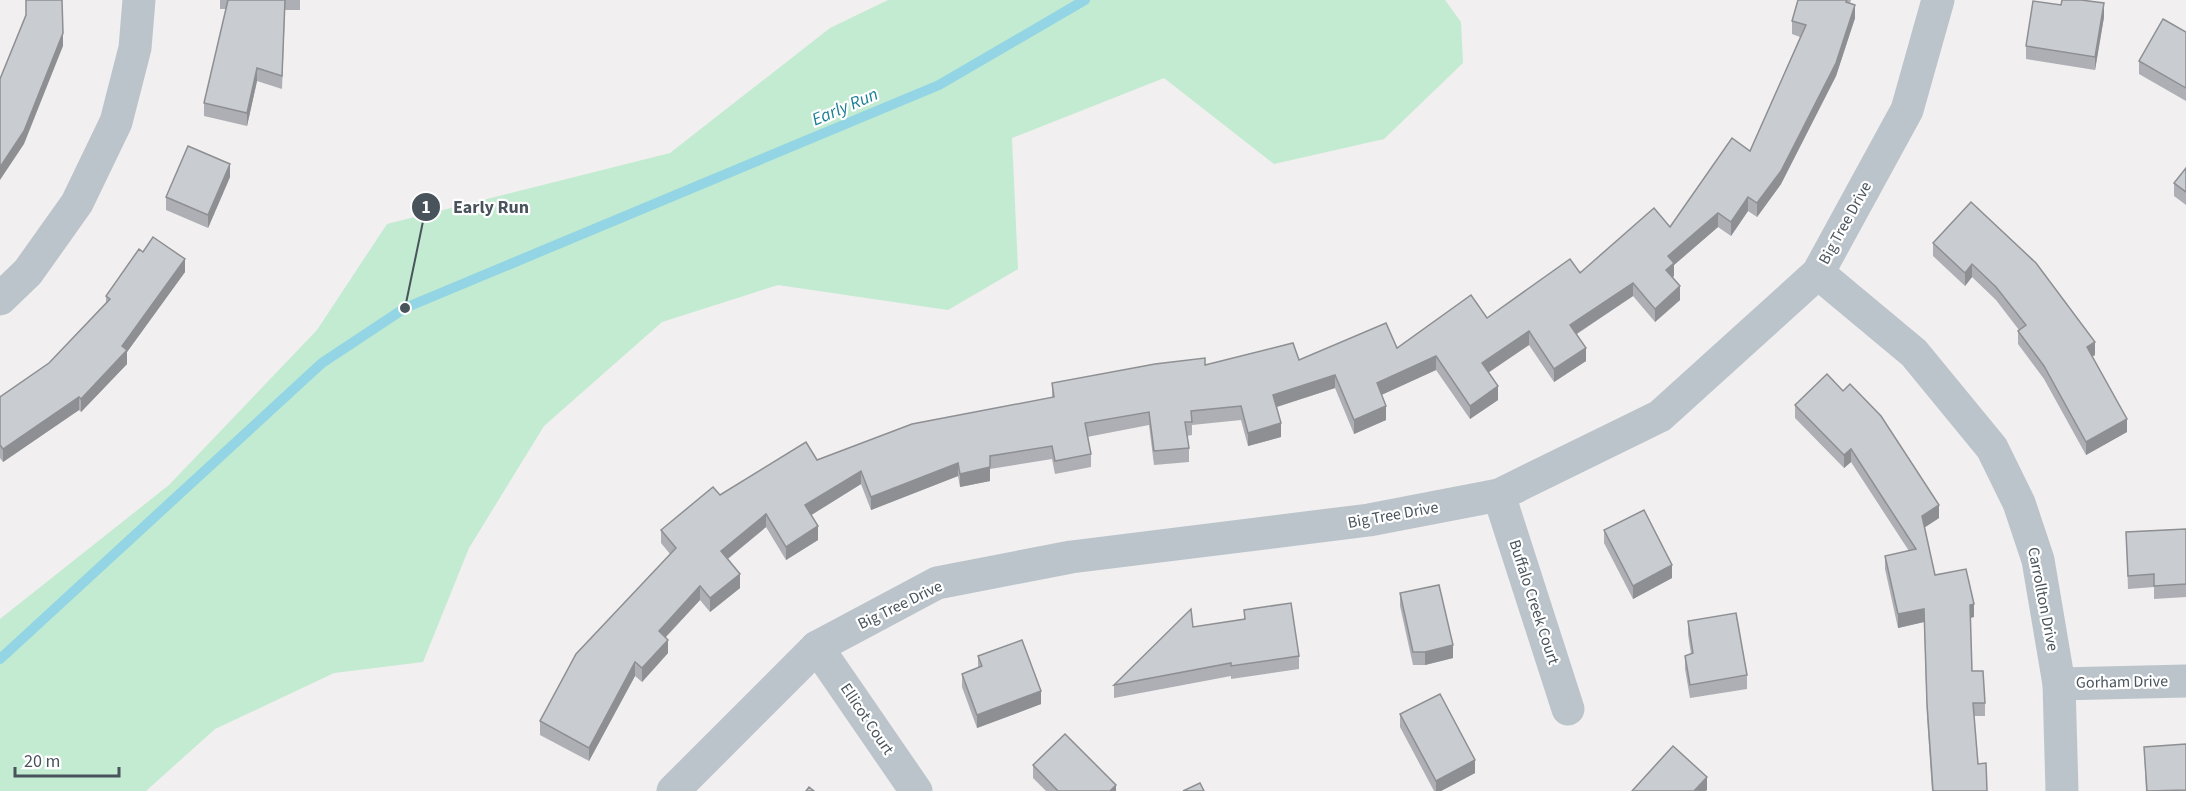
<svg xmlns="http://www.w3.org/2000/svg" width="2186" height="791" font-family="'Source Sans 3',sans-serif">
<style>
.green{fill:#c2ebd1}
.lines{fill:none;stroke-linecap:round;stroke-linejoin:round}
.stream{stroke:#93d5e4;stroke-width:10}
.minor{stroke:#bcc4cb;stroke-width:33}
.wall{fill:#adafb4}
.shaded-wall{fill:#8d8f92}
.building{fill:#c9ccd1;stroke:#8d8f92;stroke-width:1.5}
.labels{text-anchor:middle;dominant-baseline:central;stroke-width:4.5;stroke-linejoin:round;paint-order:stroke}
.street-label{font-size:16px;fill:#49535b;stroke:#fff}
.water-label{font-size:18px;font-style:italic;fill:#1a7e96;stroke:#fff}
.leader{fill:none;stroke:#49535b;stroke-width:2}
.callout-dot{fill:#49535b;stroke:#fff;stroke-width:2}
.mark-label{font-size:18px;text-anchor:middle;font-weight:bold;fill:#fff}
.callout-label{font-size:18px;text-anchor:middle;font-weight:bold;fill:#49535b;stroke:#fff;stroke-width:4.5;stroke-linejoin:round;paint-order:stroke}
</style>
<rect width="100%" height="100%" fill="#f1efef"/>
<path class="green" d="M888,0h557l16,22 2,41 -79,76 -110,25 -110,-86 -152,60 6,131 -70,41 -170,-25 -116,37 -118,104 -75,122 -46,114 -89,11 -119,56 -69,62h-146v-172l169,-134 148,-155 70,-106 283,-71 160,-125z"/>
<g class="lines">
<path class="stream" d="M0,659l322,-296 83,-55 534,-223 146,-85"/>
<g class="minor">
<path d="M1818,273l96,80 78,95 27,55 19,57 21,124 3,107"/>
<path d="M0,299l28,-27 49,-69 39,-81 19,-74 4,-48"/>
<path d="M1499,495l69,214"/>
<path d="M817,647l99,144"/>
<path d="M2059,684l127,-3"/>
<path d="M673,791l144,-144 120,-64 134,-26 298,-37 130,-25 161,-79 158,-143 89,-163 31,-110"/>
</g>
</g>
<g class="wall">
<path d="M220,0h80v10h-15l-3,79 -25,-8 -10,45 -43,-10v-13l22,-94h-6z"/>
<path d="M1798,0h53l-1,3 5,15 -19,58 -55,108 -24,33 -9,-6 -17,25 -13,-9 -44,38v11l-2,1 8,23 -25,22 -22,-26 -56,38 9,27 -32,21 -25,-37 -41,27 10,28 -28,19 -34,-49 -55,25 5,25 -32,14 -19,-46 -58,19 4,30 -33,9 -7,-26 -49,5v10l-5,1 2,12v14l-35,3 -5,-40 -62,12 4,17v13l-36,7 -3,-15 -62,10v12l-30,6 -2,-11 -87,34 -10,-26 -50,31 7,25 -32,20 -20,-33 -38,32 12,29 -30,24 -10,-12 -34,37 2,16 -26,29 -7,-6 -46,85 -49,-26v-14l130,-167 -9,-11v-13l59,-35 97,-35 235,-63v-14l153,-18 94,-5 98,-12 90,-30 183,-91 80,-76 50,-114 -8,-3v-13z"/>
<path d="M2061,5l43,12 -9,53 -69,-11v-13z"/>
<path d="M2186,32v69l-47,-27v-13z"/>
<path d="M2186,168v37l-12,-9v-13z"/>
<path d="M230,177l-22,51 -42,-18v-13z"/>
<path d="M1971,202l124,153 -3,1 35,76 -41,23 -42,-76 -26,-35v-13l1,-1 -23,-30 -24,-23 -7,9 -32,-30v-13z"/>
<path d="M143,252l42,20 -58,80v12l-46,48 -2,-2 -76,52 -3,-4v-61l49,-34 57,-59v-8z"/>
<path d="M1795,405l144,113 -15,10 11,47 39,42 -4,1 2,53 13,32v13h-11l4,48 9,27h-55l-5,-74 -3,-95 -26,6 -13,-59v-13l24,-5 -58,-89 -7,6 -49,-50z"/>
<path d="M2186,529v68l-32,2v-12l-26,2 -2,-57z"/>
<path d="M1604,530l68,48 -39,21 -29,-56z"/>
<path d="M1400,593l53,65 -28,7h-12l-13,-59z"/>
<path d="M1244,610l55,46v13l-68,10v-3l-117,22v-13l79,-58 51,-8z"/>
<path d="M1688,621l59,54v14l-57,9 -5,-29v-13l6,-2 -3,-20z"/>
<path d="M978,656l63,48 -64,24 -15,-41v-13l16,-6z"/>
<path d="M1400,714l75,59 -34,18h-7l-34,-64z"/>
<path d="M2186,744v47h-40l-2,-44z"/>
<path d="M1033,765l83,26h-70l-13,-13z"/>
</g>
<g class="shaded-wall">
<path d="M2104,3v14l-9,53v-13z"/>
<path d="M1855,5v13l-19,58 -55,108 -24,33v-14z"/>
<path d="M63,33v13l-39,98 -24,36v-13z"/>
<path d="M257,68v13l-10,45v-13z"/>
<path d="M230,164v13l-22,51v-13z"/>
<path d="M1748,197v14l-17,25v-14z"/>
<path d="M1718,213v14l-44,38v11l-8,7v-13l2,-14z"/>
<path d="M185,259v13l-58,80v12l-46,48v-13l41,-53z"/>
<path d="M1972,264v13l-7,9v-13z"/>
<path d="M1633,283v13l-63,42v-13z"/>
<path d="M1680,286v14l-25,22v-13z"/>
<path d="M1529,331v14l-47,32v-14z"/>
<path d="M2095,342v13l-8,5v-13z"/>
<path d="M1586,348v13l-32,21v-13z"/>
<path d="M1436,356v14l-59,27v-14z"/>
<path d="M1335,375v13l-62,20v-13z"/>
<path d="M1498,386v14l-28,19v-13z"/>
<path d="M79,397v13l-76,52v-13z"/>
<path d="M1386,406v14l-32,14v-14z"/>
<path d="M2127,419v13l-41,23v-13z"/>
<path d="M1281,423v14l-33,9v-13z"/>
<path d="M1851,449v13l-7,6v-13z"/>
<path d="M958,463v13l-87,34v-13z"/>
<path d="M990,467v14l-30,6v-13z"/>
<path d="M861,471v13l-56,35v-14z"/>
<path d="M1939,505v13l-17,11v-13z"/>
<path d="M766,514v13l-45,37v-13z"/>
<path d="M818,526v14l-32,20v-13z"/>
<path d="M1672,565v13l-39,21v-13z"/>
<path d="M740,574v14l-30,24v-14z"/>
<path d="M700,586v14l-41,44v-13z"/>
<path d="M1974,604v13l-4,1v-13z"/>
<path d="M1924,609v13l-26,6v-14z"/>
<path d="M668,640v13l-26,29v-14z"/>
<path d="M1453,645v13l-28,7v-13z"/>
<path d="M635,662v14l-46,85v-13z"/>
<path d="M1041,691v13l-64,24v-13z"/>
<path d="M1475,760v13l-34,18h-5v-10z"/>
<path d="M1707,777v13l-1,1h-12z"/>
<path d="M1116,785v6h-6z"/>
</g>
<g class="building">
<path d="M26,0h36l1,33 -39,98 -24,36v-88l26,-64z"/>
<path d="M228,0h57l-3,76 -25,-8 -10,45 -43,-10z"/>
<path d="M1798,0h49l-1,2 9,3 -19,58 -55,108 -24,32 -9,-6 -17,25 -13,-9 -50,43 6,7 -8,7 14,16 -25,23 -22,-26 -63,42 16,23 -32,21 -25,-38 -47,32 16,23 -28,20 -34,-50 -59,27 9,23 -32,14 -19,-45 -62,20 8,28 -33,10 -7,-27 -50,5 1,11h-7l4,26 -35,3 -5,-39 -64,11 6,31 -36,7 -3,-15 -62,10v11l-30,7 -2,-11 -87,34 -10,-26 -56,34 13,21 -32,21 -20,-33 -45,37 19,23 -30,24 -10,-12 -41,45 9,9 -26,28 -7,-6 -46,86 -49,-27 36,-67 100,-106 -15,-18 52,-43 7,8 86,-53 11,18 95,-36 142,-27 -2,-14 103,-19 50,-6v7l88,-22 6,17 87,-37 11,25 74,-53 16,23 83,-59 10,14 74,-65 16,19 62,-89 18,13 56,-126 -14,-4z"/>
<path d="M2062,0h19l23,3 -9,54 -69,-11 7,-45 28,4z"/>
<path d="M2163,19l23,13v56l-47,-27z"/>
<path d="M188,146l42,18 -22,51 -42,-18z"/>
<path d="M2186,168v24l-12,-9z"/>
<path d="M1971,202l65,61 59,79 -8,5 40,72 -41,23 -42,-76 -26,-35 8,-6 -30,-38 -24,-23 -7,9 -32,-30z"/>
<path d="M153,237l32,22 -63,87 5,4 -46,49 -2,-2 -76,52 -3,-4v-48l49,-34 61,-64 -4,-3 33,-47 4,3z"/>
<path d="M1827,374l16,17 7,-7 31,32 58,89 -17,11 13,59 31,-6 8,35 -4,1 2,66h11l2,32h-12l5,61 8,-1 1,28h-54l-6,-87 -3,-95 -26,5 -13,-58 31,-7 -65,-100 -7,6 -49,-50z"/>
<path d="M1644,510l28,55 -39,21 -29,-56z"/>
<path d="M2186,529v55l-32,2v-12l-26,2 -2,-44z"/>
<path d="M1439,585l14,60 -28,7h-12l-13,-59z"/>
<path d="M1291,603l8,53 -68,10v-3l-117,22 77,-76 2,18 52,-8 -1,-9z"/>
<path d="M1736,613l11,62 -57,10 -5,-29 8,-3 -5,-32z"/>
<path d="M1022,640l19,51 -64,24 -15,-41 20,-8 -4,-10z"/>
<path d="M1440,694l35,66 -39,21 -36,-67z"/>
<path d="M1065,734l51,51 -6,6h-52l-25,-26z"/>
<path d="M2186,744v46l-39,1 -3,-44z"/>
<path d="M1673,746l34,31 -13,14h-62z"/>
<path d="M1200,783l4,8h-21z"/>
<path d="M809,787l5,4h-8z"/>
</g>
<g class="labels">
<g class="street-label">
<text transform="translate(1845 223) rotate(-61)">Big Tree Drive</text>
<text transform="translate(1393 515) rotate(-10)">Big Tree Drive</text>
<text transform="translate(2043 599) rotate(79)">Carrollton Drive</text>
<text transform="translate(1534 602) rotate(72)">Buffalo Creek Court</text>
<text transform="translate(900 605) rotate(-26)">Big Tree Drive</text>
<text transform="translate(2122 682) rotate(-1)">Gorham Drive</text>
<text transform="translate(867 719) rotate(56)">Ellicot Court</text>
</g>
<g class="water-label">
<text transform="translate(845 107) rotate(-23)">Early Run</text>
</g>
</g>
<path class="leader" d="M405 308L426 207"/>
<g class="callout-dot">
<circle cx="405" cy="308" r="6"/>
<circle cx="426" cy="207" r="15"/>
</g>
<g class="mark-label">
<text x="426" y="213">1</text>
</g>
<g class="callout-label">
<text x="491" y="213">Early Run</text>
</g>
<path d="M15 767v9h104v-9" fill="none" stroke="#49535b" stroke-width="3"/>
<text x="24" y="767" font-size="18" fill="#49535b" stroke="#ffffff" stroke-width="4.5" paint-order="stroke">20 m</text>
</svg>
